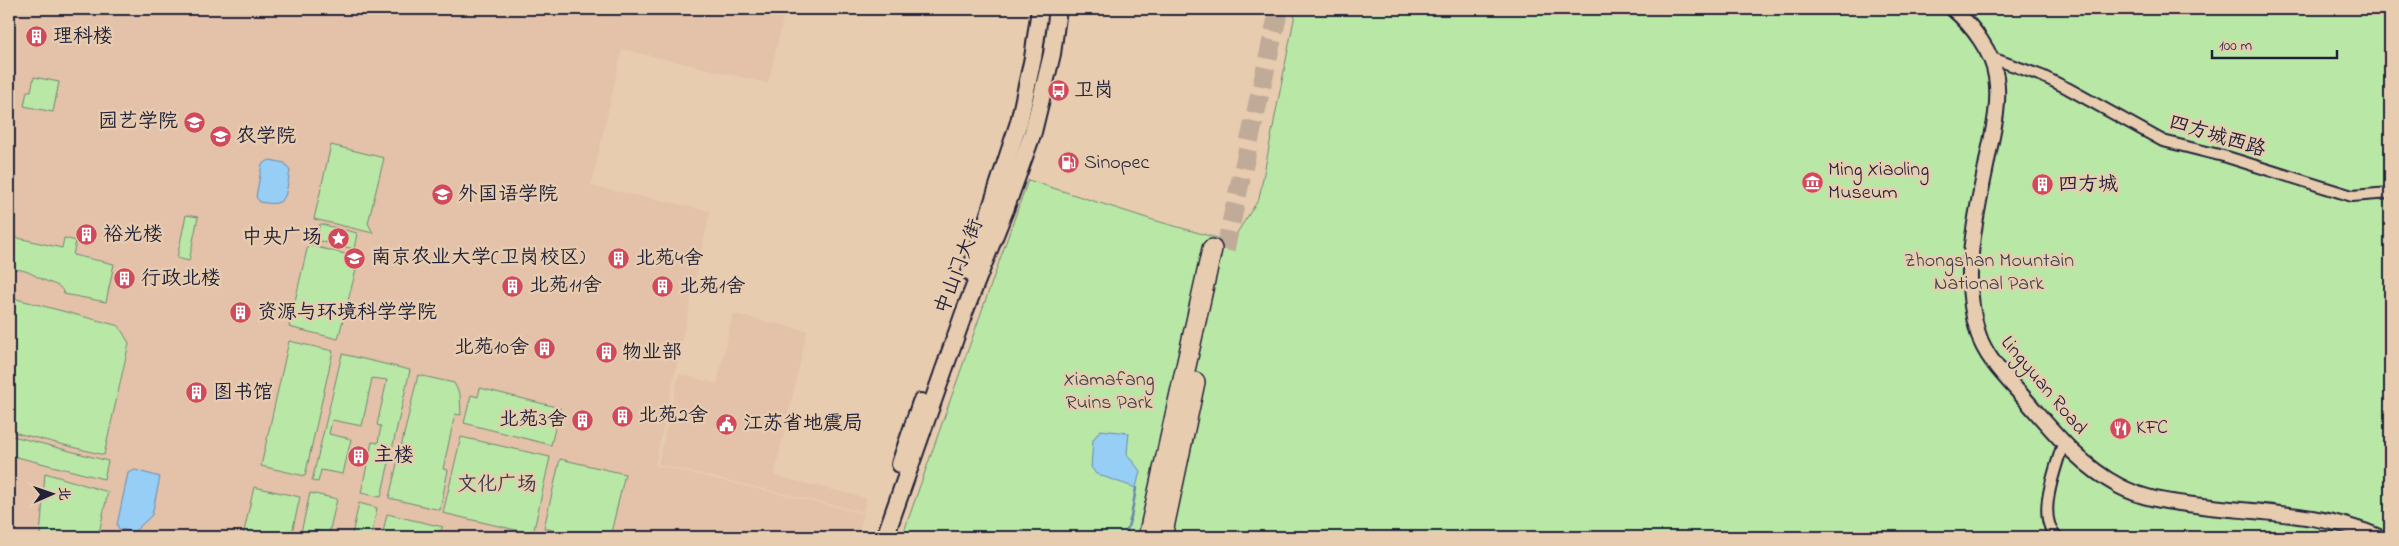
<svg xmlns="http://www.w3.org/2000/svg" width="2399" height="546" font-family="'Indie Flower','LXGW WenKai TC',sans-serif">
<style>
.built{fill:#e4c1a9}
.green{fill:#b9e8a6;stroke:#6e8570}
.water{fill:#96cef5;stroke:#6889ab}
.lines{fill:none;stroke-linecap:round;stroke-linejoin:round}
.stream{stroke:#6889ab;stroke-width:2.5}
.highway-tunnel{stroke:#c0aa98;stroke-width:19;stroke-dasharray:19 9;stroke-linecap:butt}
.street-casing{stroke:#22223b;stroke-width:14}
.secondary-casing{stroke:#22223b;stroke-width:18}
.primary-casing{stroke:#22223b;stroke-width:20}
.highway-casing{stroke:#22223b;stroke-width:22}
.street{stroke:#e7ccaf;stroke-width:10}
.secondary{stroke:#e7ccaf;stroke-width:14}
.primary{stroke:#e7ccaf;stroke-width:16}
.highway{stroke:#e7ccaf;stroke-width:19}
.labels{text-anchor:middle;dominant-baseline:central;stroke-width:5;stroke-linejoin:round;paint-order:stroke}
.poi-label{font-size:20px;fill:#22223b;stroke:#e7ccaf;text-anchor:start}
.street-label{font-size:20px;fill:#22223b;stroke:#e7ccaf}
.park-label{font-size:20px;fill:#39404b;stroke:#e7ccaf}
</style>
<rect width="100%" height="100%" fill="#e7ccaf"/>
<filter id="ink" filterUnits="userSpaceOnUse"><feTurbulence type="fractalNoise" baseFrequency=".02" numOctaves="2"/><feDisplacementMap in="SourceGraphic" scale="10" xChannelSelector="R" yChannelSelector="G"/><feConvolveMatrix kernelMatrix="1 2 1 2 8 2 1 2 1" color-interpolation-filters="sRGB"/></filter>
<g filter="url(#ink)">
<g class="built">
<path d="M9,9h776l-17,74 -146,-34 -31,137 119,25 -55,254 209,49 -8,23h-847z"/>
<path d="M733,314l74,17 -33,145 92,22 -3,14 -205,-48 21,-90 38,10z"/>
</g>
<g class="green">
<path d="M1296,9h1094v528h-1488l126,-357 125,40 78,22 28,-43z"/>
<path d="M34,77l25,5 -6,30 -29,-6 3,-15h4z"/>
<path d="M331,145l53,13 -16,65 5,10 -59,-14z"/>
<path d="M186,215l12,2 -9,44 -12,-3z"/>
<path d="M320,224l37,9 -3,16 -38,-9z"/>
<path d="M9,236l53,12 2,-10 12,3 -3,14 41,9 -8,38 -42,-8c-3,-10 -10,-9 -18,-13 -14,-6 -21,-14 -37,-11z"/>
<path d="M308,245l58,14 -9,7 -19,73 -49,-12z"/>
<path d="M9,297l110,29 10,17 -25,112 -95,-24z"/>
<path d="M289,341l44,10 -28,125 -44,-10z"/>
<path d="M342,354l68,16 -29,127 -20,-4 11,-51 6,1 3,-17 -4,-1 10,-45 -15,-2 -10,48 -30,-6 -3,14 22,5 -8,35 -22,-4 -3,12 -6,-1z"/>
<path d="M418,375l36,8 6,12 1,20 -6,-1 -12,55 5,1 -8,40 -51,-12z"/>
<path d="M480,388l80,20 -9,37 -87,-22 7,-28 7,2z"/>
<path d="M9,435l99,26 -4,18 -95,-24z"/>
<path d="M461,437l89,20 -17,77 -90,-21z"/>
<path d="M560,459l65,15 -15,63h-26l-40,-9z"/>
<path d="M45,473l63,19 -10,45h-58z"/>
<path d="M254,487l46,10 -9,40 -48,-1z"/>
<path d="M310,493l27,6 -8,34 -15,-3 -2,7h-12z"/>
<path d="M359,503l18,5 -6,29h-14l-5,-2z"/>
<path d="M387,514l56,13 -8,10h-53z"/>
</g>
<g class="water">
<path d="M270,160l15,3 5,8c-5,24 -1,37 -30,31l-4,-5 6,-33z"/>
<path d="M1100,430l29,3 -2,21 13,17 -4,17 -40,-14 -5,-7 2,-27z"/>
<path d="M135,470l25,7 -8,38 -18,17 -15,-3 -2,-4 11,-52z"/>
</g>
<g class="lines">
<path class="stream" d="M1125,537l6,-20 5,-29"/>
<path class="highway-tunnel" d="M1225,250l54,-241"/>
<defs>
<g id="street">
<path d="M1989,57l53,19 25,12 96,53 64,16 125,39 38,-3"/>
<path d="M2057,537c-22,-20 -1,-68 6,-94"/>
</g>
<path id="secondary" d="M1953,9c19,16 40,44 43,68 4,24 -2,51 -7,74 -11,59 -30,122 -11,182 8,28 35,51 53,73 27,31 51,60 88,80 26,14 53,16 83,20 58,7 123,7 177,31"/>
<g id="primary">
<path d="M970,272l49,-150 14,-64 7,-49"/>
<path d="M900,464l21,-62"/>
<path d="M885,537l79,-224 42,-106 27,-75 19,-78 6,-45"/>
</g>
<g id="highway">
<path d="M1148,537l64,-288"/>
<path d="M1162,537l33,-155"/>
</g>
</defs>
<use href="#street" class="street-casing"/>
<use href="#secondary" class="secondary-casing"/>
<use href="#primary" class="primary-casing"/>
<use href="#highway" class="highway-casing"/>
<use href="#street" class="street"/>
<use href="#secondary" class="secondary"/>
<use href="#primary" class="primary"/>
<use href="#highway" class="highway"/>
</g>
</g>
<defs>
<symbol id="building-disc" viewBox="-11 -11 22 22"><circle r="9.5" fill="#d1495b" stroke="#e7ccaf"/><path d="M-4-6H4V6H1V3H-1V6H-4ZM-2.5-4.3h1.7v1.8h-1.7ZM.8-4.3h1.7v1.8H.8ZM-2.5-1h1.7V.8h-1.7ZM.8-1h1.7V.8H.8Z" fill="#fff"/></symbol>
<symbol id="bus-disc" viewBox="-11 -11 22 22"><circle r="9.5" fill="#d1495b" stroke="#e7ccaf"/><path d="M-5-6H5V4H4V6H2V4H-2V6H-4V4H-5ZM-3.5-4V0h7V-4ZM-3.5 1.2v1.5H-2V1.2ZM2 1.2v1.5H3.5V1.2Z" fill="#fff"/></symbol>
<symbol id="university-disc" viewBox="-11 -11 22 22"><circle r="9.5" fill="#d1495b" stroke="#e7ccaf"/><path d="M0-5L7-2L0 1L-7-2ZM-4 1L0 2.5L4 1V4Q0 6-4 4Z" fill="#fff"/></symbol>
<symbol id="fuel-disc" viewBox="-11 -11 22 22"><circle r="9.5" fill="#d1495b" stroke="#e7ccaf"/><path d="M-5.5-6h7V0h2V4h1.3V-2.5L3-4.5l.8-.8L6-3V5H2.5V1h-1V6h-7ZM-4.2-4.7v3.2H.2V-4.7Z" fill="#fff"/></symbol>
<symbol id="museum-disc" viewBox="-11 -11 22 22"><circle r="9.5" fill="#d1495b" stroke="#e7ccaf"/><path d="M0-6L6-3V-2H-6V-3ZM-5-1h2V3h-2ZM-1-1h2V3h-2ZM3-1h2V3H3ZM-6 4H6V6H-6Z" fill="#fff"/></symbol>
<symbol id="sight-disc" viewBox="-11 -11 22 22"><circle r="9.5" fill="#d1495b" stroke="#e7ccaf"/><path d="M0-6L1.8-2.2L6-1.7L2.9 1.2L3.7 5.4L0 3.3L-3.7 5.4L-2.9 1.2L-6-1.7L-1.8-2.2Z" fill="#fff"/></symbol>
<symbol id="civic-disc" viewBox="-11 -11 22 22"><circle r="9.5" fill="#d1495b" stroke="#e7ccaf"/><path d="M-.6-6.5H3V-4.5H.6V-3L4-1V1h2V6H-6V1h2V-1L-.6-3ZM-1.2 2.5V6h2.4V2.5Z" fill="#fff"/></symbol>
<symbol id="restaurant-disc" viewBox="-11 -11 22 22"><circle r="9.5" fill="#d1495b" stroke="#e7ccaf"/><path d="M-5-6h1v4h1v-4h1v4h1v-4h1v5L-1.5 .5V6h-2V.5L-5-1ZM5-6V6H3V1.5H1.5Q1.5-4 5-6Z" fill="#fff"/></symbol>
</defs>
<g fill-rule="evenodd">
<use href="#building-disc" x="24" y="24" width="25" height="25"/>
<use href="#bus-disc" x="1046" y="78" width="25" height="25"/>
<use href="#university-disc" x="182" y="110" width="25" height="25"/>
<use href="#university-disc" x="208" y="124" width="25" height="25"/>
<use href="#fuel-disc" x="1056" y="150" width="25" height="25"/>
<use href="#museum-disc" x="1800" y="170" width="25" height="25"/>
<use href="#building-disc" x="2030" y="172" width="25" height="25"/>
<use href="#university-disc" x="430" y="182" width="25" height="25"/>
<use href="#building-disc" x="74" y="222" width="25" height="25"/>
<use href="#sight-disc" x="326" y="226" width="25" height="25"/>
<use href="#university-disc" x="342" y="246" width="25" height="25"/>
<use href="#building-disc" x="606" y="246" width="25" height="25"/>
<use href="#building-disc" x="112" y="266" width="25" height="25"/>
<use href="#building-disc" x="500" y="274" width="25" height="25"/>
<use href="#building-disc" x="650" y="274" width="25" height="25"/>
<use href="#building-disc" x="228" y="300" width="25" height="25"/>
<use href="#building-disc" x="532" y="336" width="25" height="25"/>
<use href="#building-disc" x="594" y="340" width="25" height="25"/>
<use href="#building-disc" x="184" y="380" width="25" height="25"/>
<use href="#building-disc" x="610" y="404" width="25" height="25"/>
<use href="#building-disc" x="570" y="408" width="25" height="25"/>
<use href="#civic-disc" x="714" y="412" width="25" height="25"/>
<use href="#restaurant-disc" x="2108" y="416" width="25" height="25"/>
<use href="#building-disc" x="346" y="444" width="25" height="25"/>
</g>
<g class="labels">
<g class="poi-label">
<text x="53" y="37">理科楼</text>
<text x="1074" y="91">卫岗</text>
<text x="178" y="122" text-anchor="end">园艺学院</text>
<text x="236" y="137">农学院</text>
<text x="1084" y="163">Sinopec</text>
<text x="1828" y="170">Ming Xiaoling<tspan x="1828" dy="23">Museum</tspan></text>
<text x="2058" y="185">四方城</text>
<text x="458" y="195">外国语学院</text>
<text x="103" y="235">裕光楼</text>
<text x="322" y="238" text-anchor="end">中央广场</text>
<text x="371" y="258">南京农业大学(卫岗校区)</text>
<text x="635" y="259">北苑4舍</text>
<text x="141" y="279">行政北楼</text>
<text x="529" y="286">北苑11舍</text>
<text x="679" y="287">北苑1舍</text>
<text x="257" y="313">资源与环境科学学院</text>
<text x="529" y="348" text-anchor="end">北苑10舍</text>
<text x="622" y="353">物业部</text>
<text x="213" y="393">图书馆</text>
<text x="638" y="416">北苑2舍</text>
<text x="567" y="420" text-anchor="end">北苑3舍</text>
<text x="743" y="424">江苏省地震局</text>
<text x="2136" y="428">KFC</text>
<text x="374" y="456">主楼</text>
</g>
<g class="street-label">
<text transform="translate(2217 137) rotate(17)">四方城西路</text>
<text transform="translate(960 267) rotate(-69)">中山门大街</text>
<text transform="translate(2043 386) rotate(50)">Lingyuan Road</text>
</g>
<g class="park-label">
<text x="1989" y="261">Zhongshan Mountain<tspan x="1989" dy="23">National Park</tspan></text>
<text x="1109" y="380">Xiamafang<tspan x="1109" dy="23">Ruins Park</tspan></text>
<text x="497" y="485">文化广场</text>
</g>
</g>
<rect width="2399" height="546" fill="none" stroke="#e7ccaf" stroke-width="30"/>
<rect x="15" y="15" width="2369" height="516" fill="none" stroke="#22223b" stroke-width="2" filter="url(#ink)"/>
<g transform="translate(52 494) rotate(88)" stroke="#e7ccaf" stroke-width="4" paint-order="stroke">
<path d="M0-4L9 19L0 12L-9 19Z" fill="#22223b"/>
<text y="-8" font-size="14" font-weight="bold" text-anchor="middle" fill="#22223b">北</text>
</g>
<path d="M2212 50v8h125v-8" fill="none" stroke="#22223b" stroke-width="2.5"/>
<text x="2219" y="50" font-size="15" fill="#22223b" stroke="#e7ccaf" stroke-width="4" paint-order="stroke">100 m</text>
</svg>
